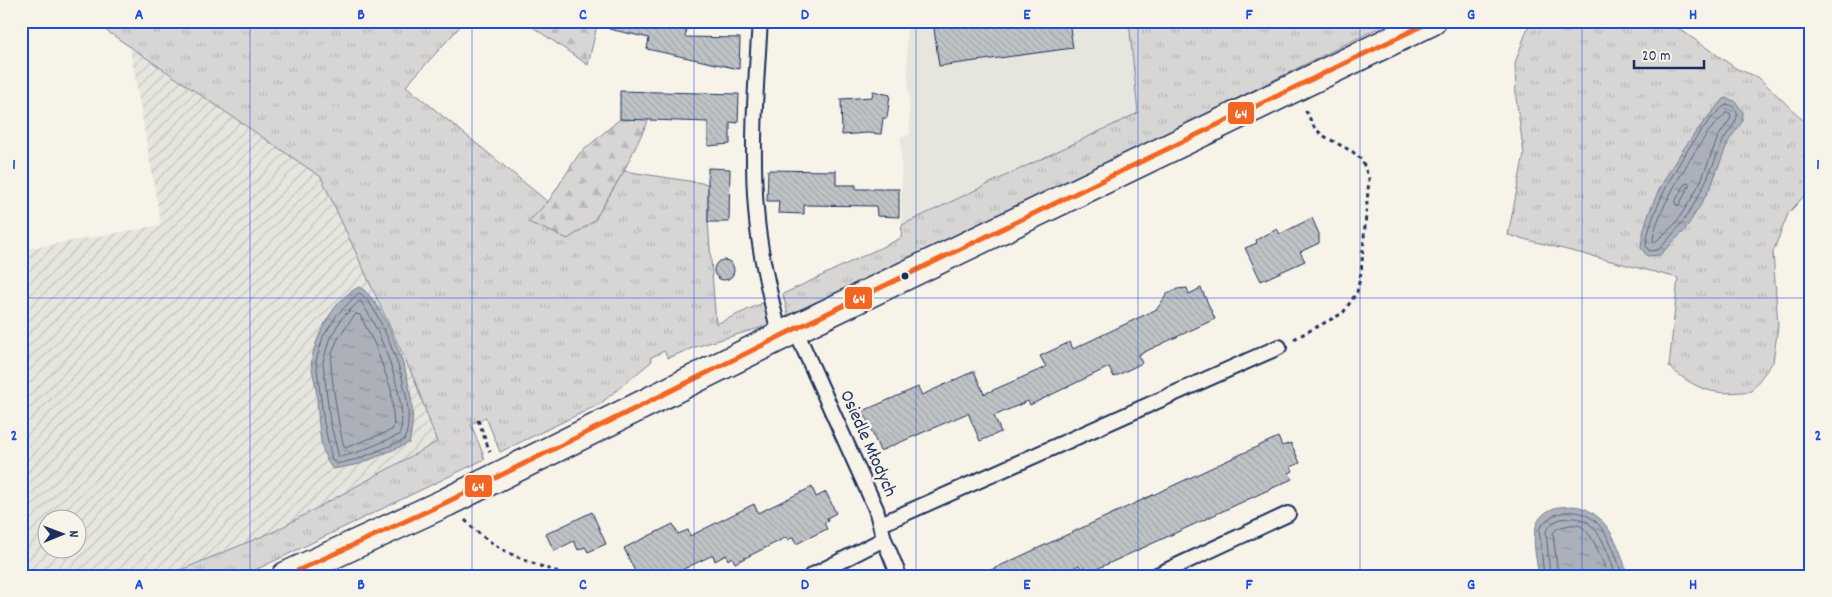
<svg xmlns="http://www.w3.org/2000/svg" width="1832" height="597" font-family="Dekko,sans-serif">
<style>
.built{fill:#e6e5de}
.industrial{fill:url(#industrial-furrows);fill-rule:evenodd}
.grass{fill:url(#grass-tufts);stroke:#798299}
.forest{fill:url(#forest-firs);stroke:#798299}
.water{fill:url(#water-ripples);stroke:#727c95}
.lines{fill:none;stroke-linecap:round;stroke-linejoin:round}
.shore{stroke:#556382;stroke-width:1}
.building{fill:url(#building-back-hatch);stroke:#1b2f5e}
.lane-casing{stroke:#1b2f5e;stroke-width:18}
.primary-casing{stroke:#1b2f5e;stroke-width:31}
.path{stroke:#1b2f5e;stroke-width:3;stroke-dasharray:4 4;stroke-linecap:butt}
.lane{stroke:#f7f3e8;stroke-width:14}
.primary{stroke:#f7f3e8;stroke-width:28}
.bus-1-casing{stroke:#f7f3e8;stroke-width:9}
.bus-1{stroke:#f26522;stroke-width:5}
.grid{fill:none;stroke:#1d4ed8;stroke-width:1;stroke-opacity:0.55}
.bus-dot{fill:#1b2f5e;stroke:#f7f3e8;stroke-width:2}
.labels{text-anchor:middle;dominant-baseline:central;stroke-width:5;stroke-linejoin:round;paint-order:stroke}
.street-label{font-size:19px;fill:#1b2f5e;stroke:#f7f3e8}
.line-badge{stroke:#f7f3e8;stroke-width:2}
.badge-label{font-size:14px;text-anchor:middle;font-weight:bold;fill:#fff}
.neatline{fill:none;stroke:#1d4ed8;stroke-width:2}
.grid-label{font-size:16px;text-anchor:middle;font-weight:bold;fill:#1d4ed8}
</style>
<defs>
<pattern id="industrial-furrows" width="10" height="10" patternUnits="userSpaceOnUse" patternTransform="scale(1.25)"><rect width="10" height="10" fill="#e6e5de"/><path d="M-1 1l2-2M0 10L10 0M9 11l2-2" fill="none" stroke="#c5c5c1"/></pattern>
<pattern id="grass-tufts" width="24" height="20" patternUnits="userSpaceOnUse" patternTransform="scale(1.25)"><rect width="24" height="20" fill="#d7d6d4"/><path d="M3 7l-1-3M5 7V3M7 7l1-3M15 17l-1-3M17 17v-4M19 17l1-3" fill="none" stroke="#b8b8b8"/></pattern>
<pattern id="forest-firs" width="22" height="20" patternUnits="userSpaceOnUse" patternTransform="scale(1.25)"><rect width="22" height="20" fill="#d7d6d4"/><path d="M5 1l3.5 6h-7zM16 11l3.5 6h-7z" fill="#b8b8b8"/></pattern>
<pattern id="water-ripples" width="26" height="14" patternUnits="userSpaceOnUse" patternTransform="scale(1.25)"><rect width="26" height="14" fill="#acb0b9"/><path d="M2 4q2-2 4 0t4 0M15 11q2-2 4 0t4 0" fill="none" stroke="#8b909a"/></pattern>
<pattern id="building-back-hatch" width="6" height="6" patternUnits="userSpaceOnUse" patternTransform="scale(1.25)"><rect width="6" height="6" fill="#c0c3c5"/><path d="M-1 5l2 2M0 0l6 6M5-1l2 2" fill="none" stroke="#a4a8ac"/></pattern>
</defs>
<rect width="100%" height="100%" fill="#f7f3e8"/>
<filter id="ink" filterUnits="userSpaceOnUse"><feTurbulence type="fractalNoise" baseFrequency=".02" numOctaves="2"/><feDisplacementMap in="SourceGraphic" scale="10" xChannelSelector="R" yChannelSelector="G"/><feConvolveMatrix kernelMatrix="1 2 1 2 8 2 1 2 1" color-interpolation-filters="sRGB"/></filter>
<g filter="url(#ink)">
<path class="built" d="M906,21h223l9,92 -236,112 -1,-88 9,-2z"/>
<path class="industrial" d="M130,48l191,129 94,204 23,61 -163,89 -109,45h-145v-326l140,-25zM48,520h30v30h-30z"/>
<g class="grass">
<path d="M92,21h373l-59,65 142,116 -20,20 66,-1 30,-50 84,13v38l8,102 51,-23 6,23 -78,23 -27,11 -4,-7 -14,7 2,3 -52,43 -100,48 -14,-35 -15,7 14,35 -242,117h-77l109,-45 162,-89 -22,-61 -94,-204z"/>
<path d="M1129,21h263l-421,210 -183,84 -5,-21 118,-56 1,-13 236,-112z"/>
<path d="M1532,21h136l69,48 21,8 45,43 8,1v67l-23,26 -15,38 5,74 -5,36 -22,29c-38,5 -52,0 -82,-24l9,-89 -170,-43 16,-81 -8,-56 -1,-35 14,-39z"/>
</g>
<g class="forest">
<path d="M524,21h74l-10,44z"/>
<path d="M620,119h29l-25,52 -30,50 -26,18 -40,-17 20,-20 31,-48z"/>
</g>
<g class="water">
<path d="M1725,98l10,3 8,11 -1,10 -14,20 -17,44 -11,20 -16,25 -24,24 -13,1 -6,-8c3,-49 50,-115 84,-150z"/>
<path d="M359,287c21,9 46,76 50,99 4,19 5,39 0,57l-49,21 -27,5c-16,-16 -14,-58 -17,-80 -1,-10 -6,-21 -4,-31 5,-25 23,-60 47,-71z"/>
<path d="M1572,506c32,1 50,42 55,70h-88c-3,-22 -14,-56 13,-67 6,-3 14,-2 20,-3z"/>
</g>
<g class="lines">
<g class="shore">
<path d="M1727,104c23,7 1,26 -4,37 -19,45 -29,73 -65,109l-9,1 -3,-5c2,-36 51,-122 81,-142z"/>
<path d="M1726,113h4l1,5 -13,19 -17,44 -11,20 -15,23 -21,19c-7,-17 43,-97 56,-113 5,-6 11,-11 16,-17z"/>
<path d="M1689,183v3l-10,19h-3l-1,-3 10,-18z"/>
<path d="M359,293c16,5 42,76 45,93 4,16 7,40 0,54l-46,19 -22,5 -4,-4 -8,-37 -8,-62 7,-24 14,-22z"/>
<path d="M360,301c18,21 52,109 39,134l-43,18 -17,4 -9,-35 -7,-60 6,-22 13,-22z"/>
<path d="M356,314l4,1 15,30 16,44 3,36 -2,5 -47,18c-4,-4 -15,-79 -14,-87 1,-17 14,-34 25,-47z"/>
<path d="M1544,576l-5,-47c8,-12 15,-15 28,-17 34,-4 48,37 55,64"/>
<path d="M1550,576l-4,-45c6,-9 11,-12 22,-13 30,-4 40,35 48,58"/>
<path d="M1558,576l-5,-43c4,-5 7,-6 13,-7 4,-1 8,-2 12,-1 14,4 25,38 30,51"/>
</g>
</g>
<g class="building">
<path d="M610,21h62l16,4 -3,12 55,1 -1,31 -92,-20 2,-11 -40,-9z"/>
<path d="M933,21h136l4,27 -134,18z"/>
<path d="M620,91l119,3 -1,29 -8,-1v22l-22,2v-24l-88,-3z"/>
<path d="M873,91l17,4 -3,23h-4l-2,16 -14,-1 -25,2 -1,-36 31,-2z"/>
<path d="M708,168l22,1 -1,53h-21z"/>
<path d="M768,170l68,1v14h20v4h43v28l-22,-1 -1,-10 -72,-1v9l-26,-1 1,-12h-12z"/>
<path d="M1312,218l7,16v9l-19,9 5,9 -44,20 -16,-33 12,-5 -1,-3 21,-11 3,5z"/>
<circle cx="724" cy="270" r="10"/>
<path d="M1187,288l2,6 12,-6 14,31 -77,36 4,8 -28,14 -5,-10 -79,38 -2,-4 -34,15 7,16 -21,9 -12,-28 -88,38 -17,-40 55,-24 4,8 52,-24 10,23 62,-27 -6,-11 30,-14 3,7 84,-40 10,-15 10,-5z"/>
<path d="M1278,437l4,9 9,-3 9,20 -9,4 2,4 -4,2 3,6 -108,50 -96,44 -3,-6 -4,2 -2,-4 -22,11h-79z"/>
<path d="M812,487l4,10 10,-5 10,21 -9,5 1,3 -4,2 3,6 -31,15 -3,-7 -5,3 -1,-3 -52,26 -3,-6 -4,3 -2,-5 -11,6 -2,-6 -44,21h-32l-13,-28 49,-24 5,10 10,-4 2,6 64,-32 4,9z"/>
<path d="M592,512l14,32 -18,8 -3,-5 -7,3 -4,-9 -20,10 -8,-17z"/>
</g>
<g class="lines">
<defs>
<g id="lane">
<path d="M760,21c-4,63 -9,125 -4,188 3,43 14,86 24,128"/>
<path d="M795,329l81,180 8,30 15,37"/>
<path d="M881,524l398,-177"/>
<path d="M811,576l73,-37"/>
<path d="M1155,576l133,-62"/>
</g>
<path id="primary" d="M286,576l161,-74 348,-173 637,-308"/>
</defs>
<use href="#lane" class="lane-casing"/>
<use href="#primary" class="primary-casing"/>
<g class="path">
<path d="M1294,339l49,-26 14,-21 4,-19 8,-94 -7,-19 -9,-8 -31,-17 -8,-8 -9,-18"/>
<path d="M478,420l12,32"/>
<path d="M465,520c31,33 62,41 103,56"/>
</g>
<use href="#lane" class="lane"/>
<use href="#primary" class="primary"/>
<defs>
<path id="bus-1" d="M286,576l161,-74 348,-173 637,-308"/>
</defs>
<use href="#bus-1" class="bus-1-casing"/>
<use href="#bus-1" class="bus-1"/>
</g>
</g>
<path class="grid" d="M250,21v555M472,21v555M694,21v555M916,21v555M1138,21v555M1360,21v555M1582,21v555M21,298h1790"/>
<circle class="bus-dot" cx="905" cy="276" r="4.5"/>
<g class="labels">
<g class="street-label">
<text transform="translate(867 444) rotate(66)">Osiedle Młodych</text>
</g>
</g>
<g class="line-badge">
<rect x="1227" y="101" width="28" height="24" rx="5" fill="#f26522"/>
<rect x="844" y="286" width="29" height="24" rx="5" fill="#f26522"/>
<rect x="464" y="474" width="29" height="24" rx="5" fill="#f26522"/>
</g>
<g class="badge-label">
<text x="1241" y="118">64</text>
<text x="859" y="303">64</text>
<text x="478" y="491">64</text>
</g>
<rect width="1832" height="597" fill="none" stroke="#f7f3e8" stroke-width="55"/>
<g transform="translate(62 534) rotate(89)"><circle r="24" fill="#f7f3e8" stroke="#9fa5b1"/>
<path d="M0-4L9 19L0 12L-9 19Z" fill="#1b2f5e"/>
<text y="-8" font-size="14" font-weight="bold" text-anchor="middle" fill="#1b2f5e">N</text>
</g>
<path d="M1634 60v8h70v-8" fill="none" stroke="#1b2f5e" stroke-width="2.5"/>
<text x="1642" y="60" font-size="15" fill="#1b2f5e" stroke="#f7f3e8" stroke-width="4" paint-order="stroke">20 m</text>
<rect x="28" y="28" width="1776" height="542" class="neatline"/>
<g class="grid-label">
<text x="139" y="19">A</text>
<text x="361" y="19">B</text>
<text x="583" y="19">C</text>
<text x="805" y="19">D</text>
<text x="1027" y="19">E</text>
<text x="1249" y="19">F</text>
<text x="1471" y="19">G</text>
<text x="1693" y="19">H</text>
<text x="14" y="169">1</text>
<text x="1818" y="169">1</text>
<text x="14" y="440">2</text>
<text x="1818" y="440">2</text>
<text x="139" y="589">A</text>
<text x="361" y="589">B</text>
<text x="583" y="589">C</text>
<text x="805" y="589">D</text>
<text x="1027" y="589">E</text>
<text x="1249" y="589">F</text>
<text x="1471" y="589">G</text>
<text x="1693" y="589">H</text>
</g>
</svg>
